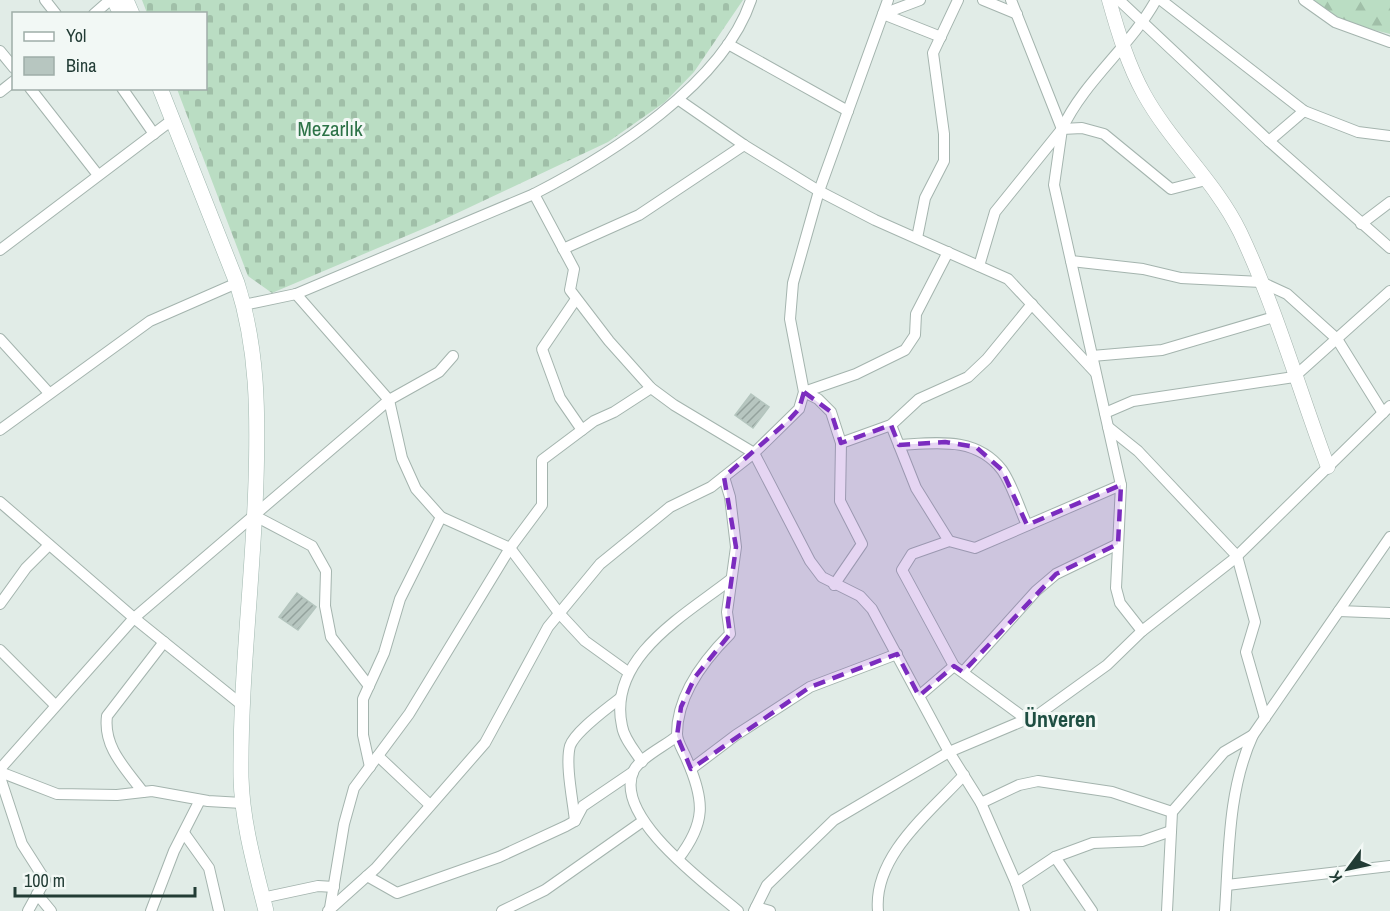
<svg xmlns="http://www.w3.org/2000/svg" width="1390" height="911" font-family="'Archivo Narrow',sans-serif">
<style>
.forest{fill:url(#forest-firs)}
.cemetery{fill:url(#cemetery-stones)}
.building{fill:url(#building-hatch);stroke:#b4c5be;stroke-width:1.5}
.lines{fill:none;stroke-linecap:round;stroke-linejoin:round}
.minor-casing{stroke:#a4b4ae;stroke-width:12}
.tertiary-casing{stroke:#a4b4ae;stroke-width:15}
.secondary-casing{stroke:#a0b7af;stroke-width:16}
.minor{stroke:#fff;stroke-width:10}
.tertiary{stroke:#fff;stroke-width:14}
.secondary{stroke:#fff;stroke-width:15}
.marked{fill:#7b2cbf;fill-opacity:0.2;stroke:#7b2cbf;stroke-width:4.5;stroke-dasharray:12 8;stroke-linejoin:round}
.labels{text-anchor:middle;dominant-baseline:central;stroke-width:6;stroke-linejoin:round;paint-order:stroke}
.park-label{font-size:21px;fill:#2c7247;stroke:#f2f8f5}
.neighbourhood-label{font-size:22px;font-weight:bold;fill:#1e4e42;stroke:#f2f8f5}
</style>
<defs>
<pattern id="forest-firs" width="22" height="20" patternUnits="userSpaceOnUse" patternTransform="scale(1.5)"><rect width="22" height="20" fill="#baddc3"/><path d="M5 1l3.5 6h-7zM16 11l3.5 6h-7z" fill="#a0bfa8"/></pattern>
<pattern id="cemetery-stones" width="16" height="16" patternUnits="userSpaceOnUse" patternTransform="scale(1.5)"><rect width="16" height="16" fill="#baddc3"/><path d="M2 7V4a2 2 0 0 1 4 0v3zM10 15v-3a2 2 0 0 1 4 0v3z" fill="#a0bfa8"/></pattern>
<pattern id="building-hatch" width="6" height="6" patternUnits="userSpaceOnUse" patternTransform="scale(1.5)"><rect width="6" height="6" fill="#b7c6c0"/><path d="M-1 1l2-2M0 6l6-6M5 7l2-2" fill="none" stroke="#94a29d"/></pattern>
</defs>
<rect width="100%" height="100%" fill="#e1ece7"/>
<path class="forest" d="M1313,0h77v34l-44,-11z"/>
<path class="cemetery" d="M142,0h601l-49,72 -29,30 -57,40 -176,83 -160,68 -24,-17 -71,-187 29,-1v-74l-59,-1z"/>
<g class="building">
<path d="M751,394l18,13 -16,21 -18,-13z"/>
<path d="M297,593l19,14 -18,23 -19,-13z"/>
</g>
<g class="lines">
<defs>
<g id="minor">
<path d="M45,0l11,14"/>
<path d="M920,0l-37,14 58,23"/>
<path d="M983,0l34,14"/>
<path d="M1011,0l51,129 -8,56 67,300 -5,103 4,15 22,28"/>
<path d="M1119,0l150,141 121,107"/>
<path d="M1161,0l143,111 54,21 32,4"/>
<path d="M1304,0l31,22 55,20"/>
<path d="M94,14l16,-14"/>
<path d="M728,44l120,67"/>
<path d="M0,51l14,17"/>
<path d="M30,88l68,87"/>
<path d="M122,88l32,46"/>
<path d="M0,92l14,-11"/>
<path d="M679,100l65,45 75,46 56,29 133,59 87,93"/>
<path d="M1062,129c22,-48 68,-82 94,-129"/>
<path d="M1269,141l35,-30"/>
<path d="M534,194l40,75 -4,21 39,51 42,47 23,17 80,48 56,108 12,16 38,19 12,13 77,143 32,51 35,80 9,28"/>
<path d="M1361,224l29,-22"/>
<path d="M917,238l8,-40 19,-37v-27l-11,-81 25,-53"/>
<path d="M563,249l76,-34 105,-70"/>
<path d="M0,250l172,-130"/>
<path d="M1071,261l72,8 38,9 80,4 26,12 50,45 46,74"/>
<path d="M979,266l16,-54 67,-83 20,-1 22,6 67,55 35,-9"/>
<path d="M296,294l93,106 13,58 14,31 25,28 69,31 49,65 26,28 43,31"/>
<path d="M576,299l-34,50 18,49 22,32"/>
<path d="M244,305l52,-11 238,-100c76,-39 189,-110 217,-194"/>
<path d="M0,339l49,54"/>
<path d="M1092,356l70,-6 112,-33"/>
<path d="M804,392l14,7 13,13 10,31 -1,58 22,43 -28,41"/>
<path d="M804,392l52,-18 49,-24 10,-15 1,-21 32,-62"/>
<path d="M1105,413l28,-12 161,-24 96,-86"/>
<path d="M891,425l25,63 33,53"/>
<path d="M1108,427l30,24 99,105 18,66 -9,30 19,66"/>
<path d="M0,430l150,-109 87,-38"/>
<path d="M841,443l50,-18 28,-26 49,-22 19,-18 45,-55"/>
<path d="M899,445c37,-2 77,-9 103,25 11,16 17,38 25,55"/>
<path d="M0,502l134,116 108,87"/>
<path d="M255,516l57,30 14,25 -1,35 6,31 38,49"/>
<path d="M0,604l26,-36 23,-23"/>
<path d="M1339,611l51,2"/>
<path d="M0,650l55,55"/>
<path d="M963,672l73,-81 20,-17 62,-30"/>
<path d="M919,696l35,-30"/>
<path d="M1026,719l-72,-53 -52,-96 10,-16 37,-13 26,7 146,-63"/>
<path d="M677,736c-12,10 -36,21 -43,34 -23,46 75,116 104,141"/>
<path d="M378,756l52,49"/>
<path d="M642,762c-7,-11 -18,-23 -20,-36 -15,-68 63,-111 108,-146"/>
<path d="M370,767l-7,-32v-36l21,-46 16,-54 41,-82"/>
<path d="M0,769l134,-151 255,-218 50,-28 14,-16"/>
<path d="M691,769l45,-34 74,-48 87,-33"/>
<path d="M0,772l57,22 60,1 35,-4 56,10 34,2"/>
<path d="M0,777l22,67 23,36 -17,31"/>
<path d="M143,792c-18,-24 -40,-45 -36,-76l57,-74"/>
<path d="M981,803l38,-18 19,-4 74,11 60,20"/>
<path d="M575,821c-2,-20 -10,-57 -5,-75 5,-15 38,-38 50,-48"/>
<path d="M184,833l25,35 10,43"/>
<path d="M1055,857l37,54"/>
<path d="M678,859c28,-36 27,-58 9,-99 -3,-8 -10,-18 -10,-26 0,-39 27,-74 53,-100l-3,-22 9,-65 -6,-50 -6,-20"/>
<path d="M367,876l30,17 102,-36 67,-31 9,-5 8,-15 50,-34"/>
<path d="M1016,883l39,-26 38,-14 49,-2 29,-10"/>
<path d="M1227,885l163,-19"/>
<path d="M37,894l14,17"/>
<path d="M262,898l56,-12 16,1"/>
<path d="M756,907l14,4"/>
<path d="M330,908l14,-84 10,-36 55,-74 101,-166 32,-43v-45l52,-39 20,-9 37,-24"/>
<path d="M151,911l23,-60 26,-51"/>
<path d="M328,911l48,-43 109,-125 63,-116 52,-63 70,-57 41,-20 43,-34 45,-44 5,-17 -14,-73 3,-36 26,-92 69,-191"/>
<path d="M502,911l43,-21 98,-69"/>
<path d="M754,911l13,-26 67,-65 115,-68 90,-38 68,-49 35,-34 92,-72 156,-153"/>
<path d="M878,911c-5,-55 52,-99 86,-136"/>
<path d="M1167,911l5,-99 52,-60 29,-17"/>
<path d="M1225,911c4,-59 3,-122 28,-176l137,-198"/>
</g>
<path id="tertiary" d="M1109,0c9,32 19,65 35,94 27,49 71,87 96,138 36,76 59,158 88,235"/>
<g id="secondary">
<path d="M114,0l7,14"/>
<path d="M126,0l6,14"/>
<path d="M160,88l77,195c21,66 21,131 19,198 -3,99 -16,197 -15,296 1,45 14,90 25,134"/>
</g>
</defs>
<use href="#minor" class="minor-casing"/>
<use href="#tertiary" class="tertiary-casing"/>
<use href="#secondary" class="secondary-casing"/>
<use href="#minor" class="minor"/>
<use href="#tertiary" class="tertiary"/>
<use href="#secondary" class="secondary"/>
</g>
<path class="marked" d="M804,392l27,20 10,31 50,-18 8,20 46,-3 31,5 26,23 25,55 94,-40 -3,59 -62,30 -93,98 -9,-6 -35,30 -22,-42 -87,33 -119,82 -14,-33 4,-29 14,-30 35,-43 -3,-22 9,-65 -12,-70 64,-56 11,-12z"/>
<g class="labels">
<g class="park-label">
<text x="330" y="128">Mezarlık</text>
</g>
<g class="neighbourhood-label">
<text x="1060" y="719">Ünveren</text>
</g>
</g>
<rect x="12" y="12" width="195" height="78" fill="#f2f8f5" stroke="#9fada8" stroke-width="1.5"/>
<rect x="24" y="32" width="30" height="9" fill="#ffffff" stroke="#9fada8" stroke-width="1.5"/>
<text x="66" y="42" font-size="18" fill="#223c35">Yol</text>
<rect x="24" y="57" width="30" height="18" fill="#b7c6c0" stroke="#9fada8" stroke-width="1.5"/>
<text x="66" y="72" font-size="18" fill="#223c35">Bina</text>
<g transform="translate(1348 869) rotate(237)" stroke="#f2f8f5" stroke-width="4.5" paint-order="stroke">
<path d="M0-4.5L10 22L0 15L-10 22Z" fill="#223c35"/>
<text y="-9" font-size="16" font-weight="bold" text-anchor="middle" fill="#223c35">K</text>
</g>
<path d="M15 887v9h180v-9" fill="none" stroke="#223c35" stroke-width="3"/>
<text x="24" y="887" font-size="18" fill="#223c35" stroke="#f2f8f5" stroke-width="4.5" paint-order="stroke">100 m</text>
</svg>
